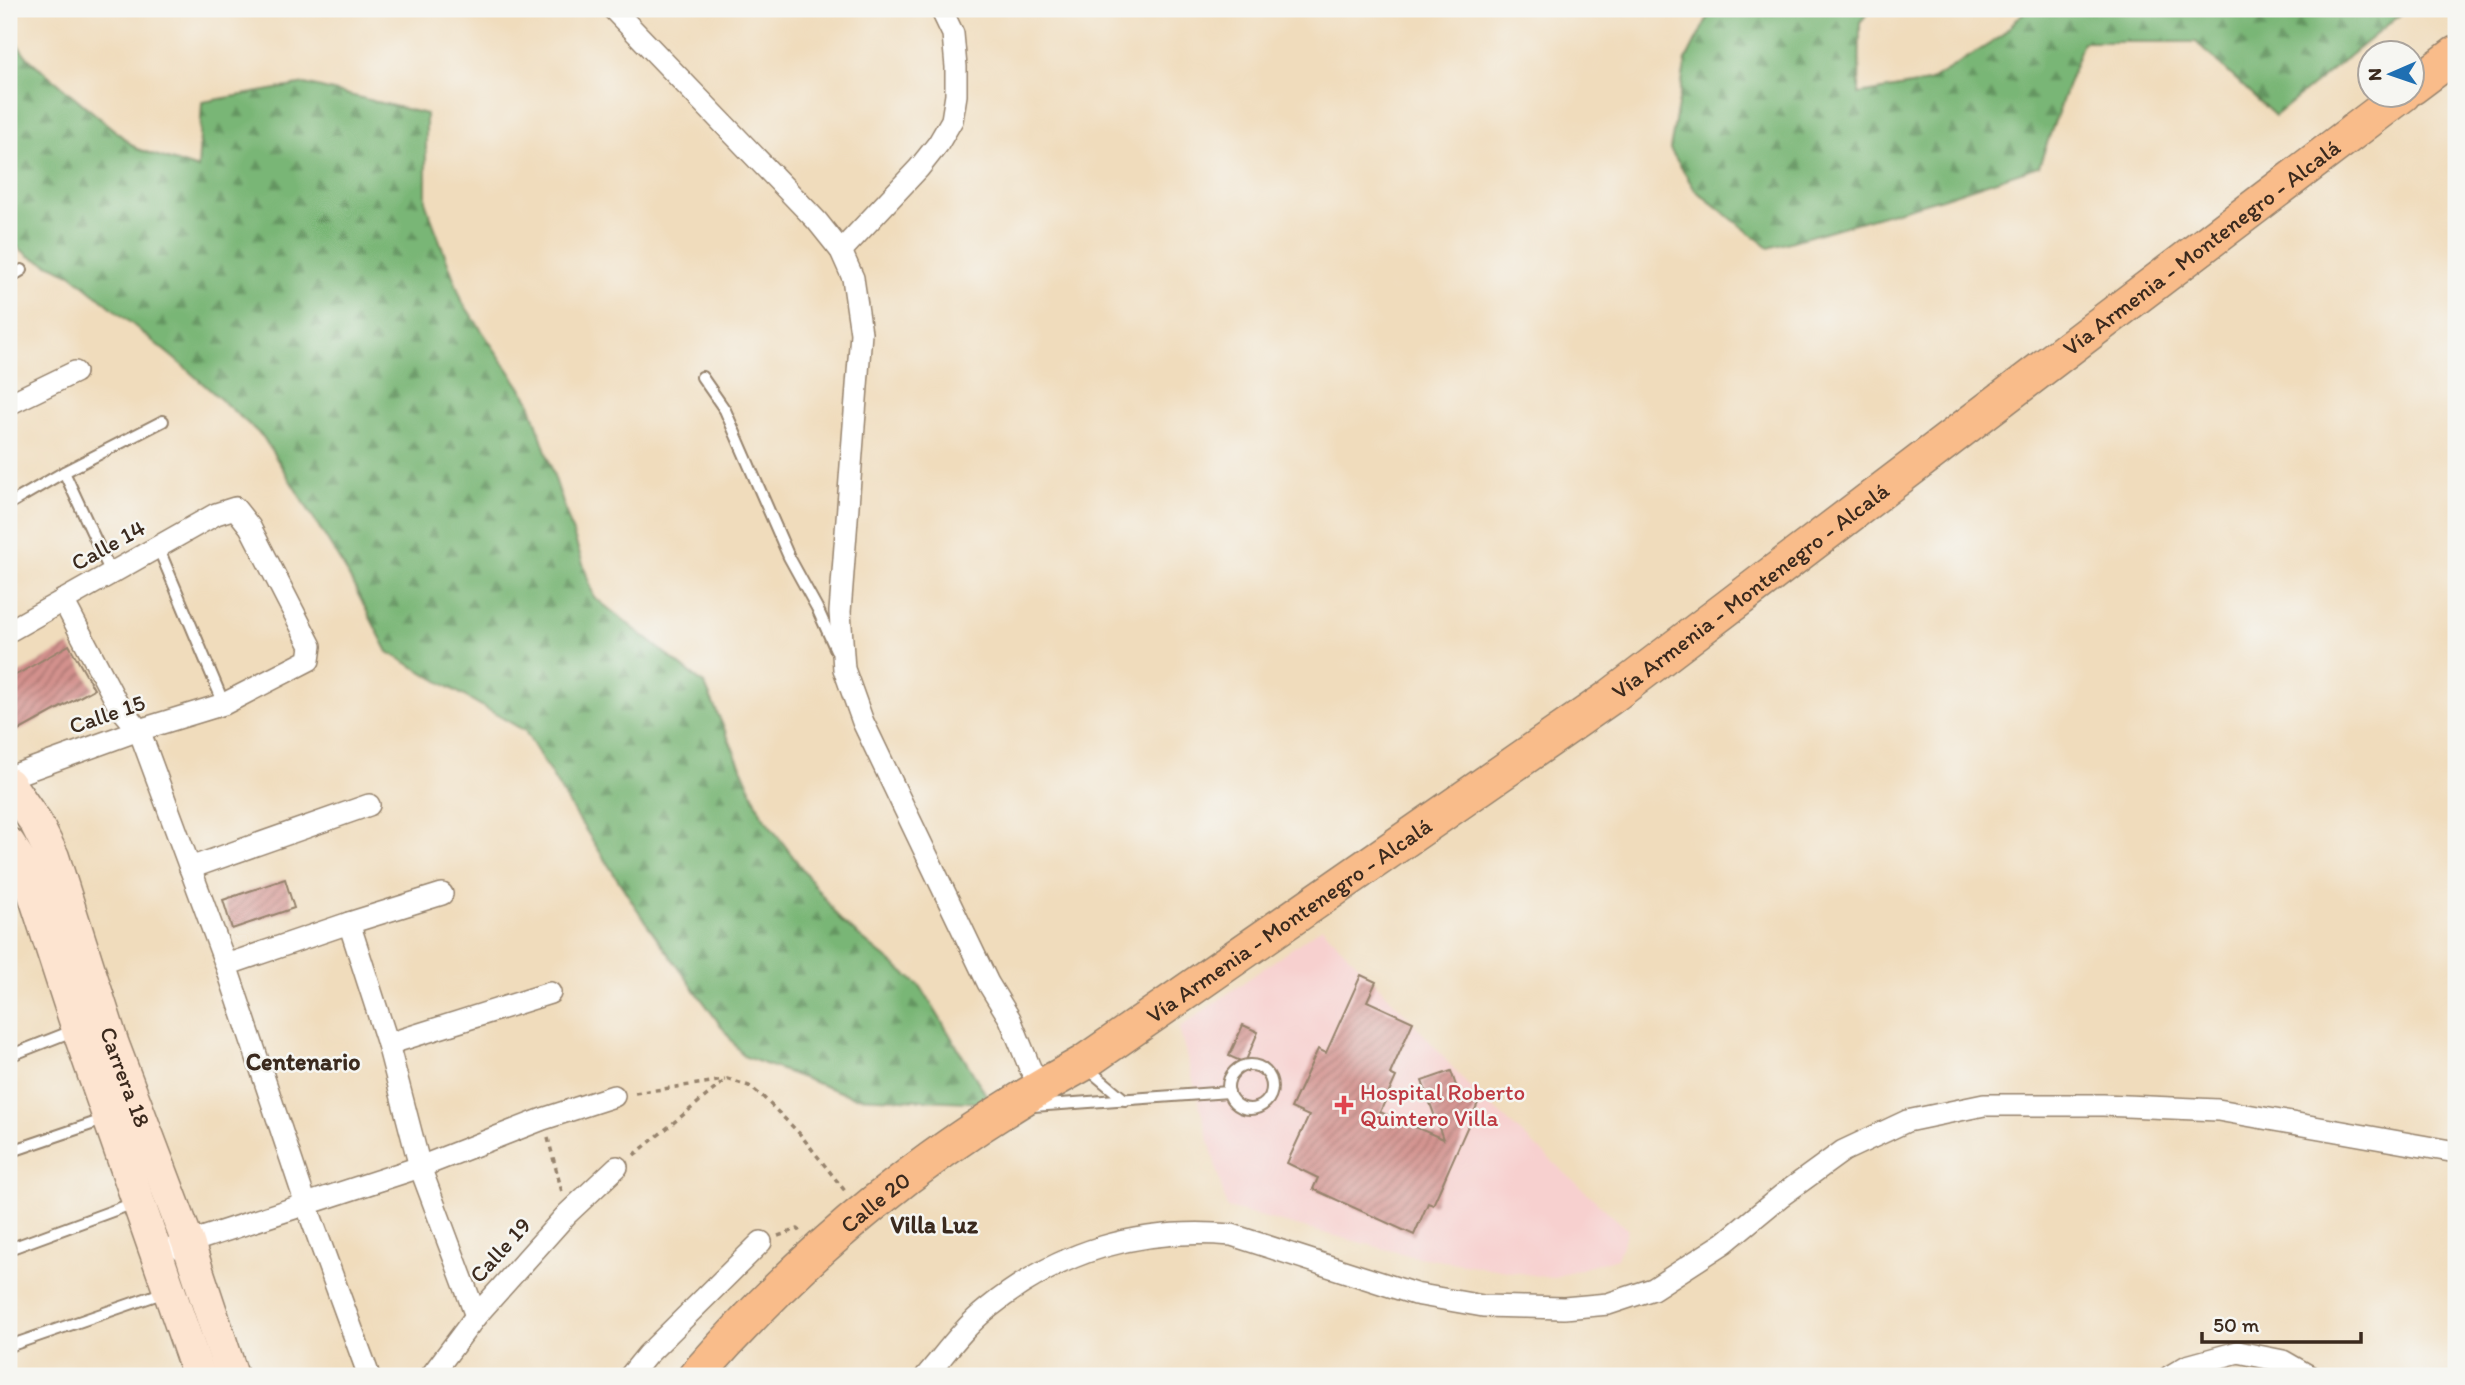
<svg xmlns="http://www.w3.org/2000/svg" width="2465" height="1385" font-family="Itim,sans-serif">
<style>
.built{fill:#f7d0cf}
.forest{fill:url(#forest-firs);stroke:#5a704a;stroke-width:2}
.building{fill:url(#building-hatch)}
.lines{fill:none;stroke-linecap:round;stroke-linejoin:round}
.lane-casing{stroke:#96836d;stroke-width:14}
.street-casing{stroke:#96836d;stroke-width:24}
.secondary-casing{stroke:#96836d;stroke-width:35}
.primary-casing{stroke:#96836d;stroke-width:38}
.path{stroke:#96836d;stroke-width:3.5;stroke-dasharray:5 5;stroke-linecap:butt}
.lane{stroke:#fff;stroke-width:10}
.street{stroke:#fff;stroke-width:21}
.secondary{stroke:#fde4d0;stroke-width:32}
.primary{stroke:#f9bc8a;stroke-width:35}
.health-dot{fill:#e0444e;stroke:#f6f6f2;stroke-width:2.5}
.labels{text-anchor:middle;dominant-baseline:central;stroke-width:5;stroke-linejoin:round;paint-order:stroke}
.street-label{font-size:23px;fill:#3b2a1e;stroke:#f6f6f2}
.health-label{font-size:23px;fill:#be3a42;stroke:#f6f6f2;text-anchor:start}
.neighbourhood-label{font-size:24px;font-weight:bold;fill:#3b2a1e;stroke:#f6f6f2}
</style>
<defs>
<pattern id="forest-firs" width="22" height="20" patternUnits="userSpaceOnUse" patternTransform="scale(1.75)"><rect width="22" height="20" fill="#79b676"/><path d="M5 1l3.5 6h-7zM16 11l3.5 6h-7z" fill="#649460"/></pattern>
<pattern id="building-hatch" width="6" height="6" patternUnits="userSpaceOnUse" patternTransform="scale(1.75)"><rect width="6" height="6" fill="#d3918d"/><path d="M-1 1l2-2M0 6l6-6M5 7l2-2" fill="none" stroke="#ac7773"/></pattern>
</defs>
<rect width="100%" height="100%" fill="#f6f6f2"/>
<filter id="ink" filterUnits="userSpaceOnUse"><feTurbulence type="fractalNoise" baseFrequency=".0143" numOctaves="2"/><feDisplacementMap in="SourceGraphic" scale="14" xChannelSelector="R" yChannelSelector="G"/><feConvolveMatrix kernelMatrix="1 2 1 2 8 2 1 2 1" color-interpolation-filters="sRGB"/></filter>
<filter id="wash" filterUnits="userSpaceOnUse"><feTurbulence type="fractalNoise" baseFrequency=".00686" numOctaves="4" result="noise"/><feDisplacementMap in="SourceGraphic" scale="28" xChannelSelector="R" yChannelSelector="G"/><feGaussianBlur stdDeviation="1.57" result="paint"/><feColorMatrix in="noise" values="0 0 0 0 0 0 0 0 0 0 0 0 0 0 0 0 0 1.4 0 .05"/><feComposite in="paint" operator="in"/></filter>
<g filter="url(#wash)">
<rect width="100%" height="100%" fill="#f0dcbc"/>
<path class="built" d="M1322,927l91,95 53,61 162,147 -11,28 -66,20 -139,-22 -185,-48 -48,-180z"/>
<g class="forest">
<path d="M1712,9h160l-12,13 -1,72 69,-12 71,-44 28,-29h380l-132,107 -79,-74h-113l-44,124 -97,32 -173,50 -74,-58 -25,-41 16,-89z"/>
<path d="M9,34l20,25 108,90 61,20 4,-67 103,-18 121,30v90l37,99 66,97 65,197 111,88 57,130 80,107 79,65 70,116 -137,-6 -111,-41 -99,-136 -72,-111 -47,-78 -137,-79 -44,-85 -81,-130 -81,-72 -111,-91 -42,-18 -20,-16z"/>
</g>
<g id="blocks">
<g class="building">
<path d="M69,645l25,44 -85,47v-57z"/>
<path d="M285,879l9,29 -62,21 -9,-29z"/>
<path d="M1361,975l15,7 -9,19 46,21 -23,52 6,3 -16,35 63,27 -21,-58 29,-10 8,24 19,8 -45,102 -5,-2 -14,32 -101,-46 5,-11 -31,-15 22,-47 -18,-8 27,-59 8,4z"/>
<path d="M1243,1025l15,7 -13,31 -16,-7z"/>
</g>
</g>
</g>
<g filter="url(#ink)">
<use href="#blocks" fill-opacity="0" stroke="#96836d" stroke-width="2"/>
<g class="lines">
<defs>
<g id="lane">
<path d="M9,278l13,-8"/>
<path d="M702,377l23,33 64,147 28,51 19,42"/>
<path d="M64,472l47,101"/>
<path d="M9,504l55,-32 99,-51"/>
<path d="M158,547l66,157"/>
<path d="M9,1056l66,-26"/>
<circle cx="1250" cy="1087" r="22"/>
<path d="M1087,1068l38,32"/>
<path d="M1033,1106l196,-14"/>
<path d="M9,1152l97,-33"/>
<path d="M9,1249l125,-46"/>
<path d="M9,1346l159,-55"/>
</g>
<g id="street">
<path d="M613,9l204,212 24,30 12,27 8,55 -21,279 4,57 19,53 125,261 22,36 20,49 11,19"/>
<path d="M841,251l78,-83 19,-24 14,-24 4,-25v-28l-3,-33 -12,-25"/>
<path d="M9,404l66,-32"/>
<path d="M63,600l55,105 21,25 87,235 80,239 63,172"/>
<path d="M9,631l207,-117 19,-6 15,19 61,119 -2,14 -85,44 -85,26 -130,47"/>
<path d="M190,868l179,-63"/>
<path d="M349,923l39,121 32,123 56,149"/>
<path d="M226,965l123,-42 93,-29"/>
<path d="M388,1044l162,-51"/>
<path d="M175,1247l245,-80 123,-48 71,-23"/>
<path d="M431,1376l45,-60 91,-102 50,-47"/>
<path d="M630,1376l17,-21 114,-113"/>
<path d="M926,1376c19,-22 38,-49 61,-67 73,-59 153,-82 245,-74l183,59 68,12 81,2 44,-4 45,-15 71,-46 57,-47 62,-45 64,-30 77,-16h119l115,5 238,42"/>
<path d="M2170,1376l17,-10 51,-14 45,9 26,15"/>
</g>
<g id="secondary">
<path id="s1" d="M9,784l27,39 17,34 60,188 75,198 44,133"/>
<path d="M9,844l18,28 51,157 121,347"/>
</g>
<g id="primary">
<path d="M2412,87l44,-33"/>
<path id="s2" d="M696,1376c115,-131 233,-228 386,-312l527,-366 794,-604"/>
</g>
</defs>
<use href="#lane" class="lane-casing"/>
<use href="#street" class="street-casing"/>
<use href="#secondary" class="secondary-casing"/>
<use href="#primary" class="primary-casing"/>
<g class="path">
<path d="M635,1093l90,-13"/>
<path d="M548,1138l14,54"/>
<path d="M634,1155l93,-76 22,7 14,11 36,36 46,58"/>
<path d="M778,1236l20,-7 2,2"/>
</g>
<use href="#lane" class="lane"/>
<use href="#street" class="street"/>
<use href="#secondary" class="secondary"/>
<use href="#primary" class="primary"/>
</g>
</g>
<path class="health-dot" d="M1340.5 1094.5h7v7h7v7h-7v7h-7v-7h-7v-7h7z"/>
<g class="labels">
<g class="street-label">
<text stroke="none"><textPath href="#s2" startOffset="1885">Vía Armenia - Montenegro - Alcalá</textPath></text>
<text transform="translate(108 545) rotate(-29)">Calle 14</text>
<text stroke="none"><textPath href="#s2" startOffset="1318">Vía Armenia - Montenegro - Alcalá</textPath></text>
<text transform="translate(107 714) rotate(-19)">Calle 15</text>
<text stroke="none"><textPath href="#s2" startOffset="751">Vía Armenia - Montenegro - Alcalá</textPath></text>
<text stroke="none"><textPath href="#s1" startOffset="317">Carrera 18</textPath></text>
<text stroke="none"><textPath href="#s2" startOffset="250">Calle 20</textPath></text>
<text transform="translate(500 1250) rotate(-48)">Calle 19</text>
</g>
<g class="health-label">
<text x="1360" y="1092">Hospital Roberto<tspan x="1360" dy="26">Quintero Villa</tspan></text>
</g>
<g class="neighbourhood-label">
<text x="303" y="1061">Centenario</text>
<text x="934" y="1224">Villa Luz</text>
</g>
</g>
<rect width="2465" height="1385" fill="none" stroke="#f6f6f2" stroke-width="35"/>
<g transform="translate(2391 74) rotate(268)"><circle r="33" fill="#f6f6f2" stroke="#aba49d" stroke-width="2"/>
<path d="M0-5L12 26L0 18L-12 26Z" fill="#1f6fb2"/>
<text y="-10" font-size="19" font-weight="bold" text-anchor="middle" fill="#3b2a1e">N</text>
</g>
<path d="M2202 1332v10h159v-10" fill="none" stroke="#3b2a1e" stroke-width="3.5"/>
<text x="2213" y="1332" font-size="21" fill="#3b2a1e" stroke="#f6f6f2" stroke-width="5" paint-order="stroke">50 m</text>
</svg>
